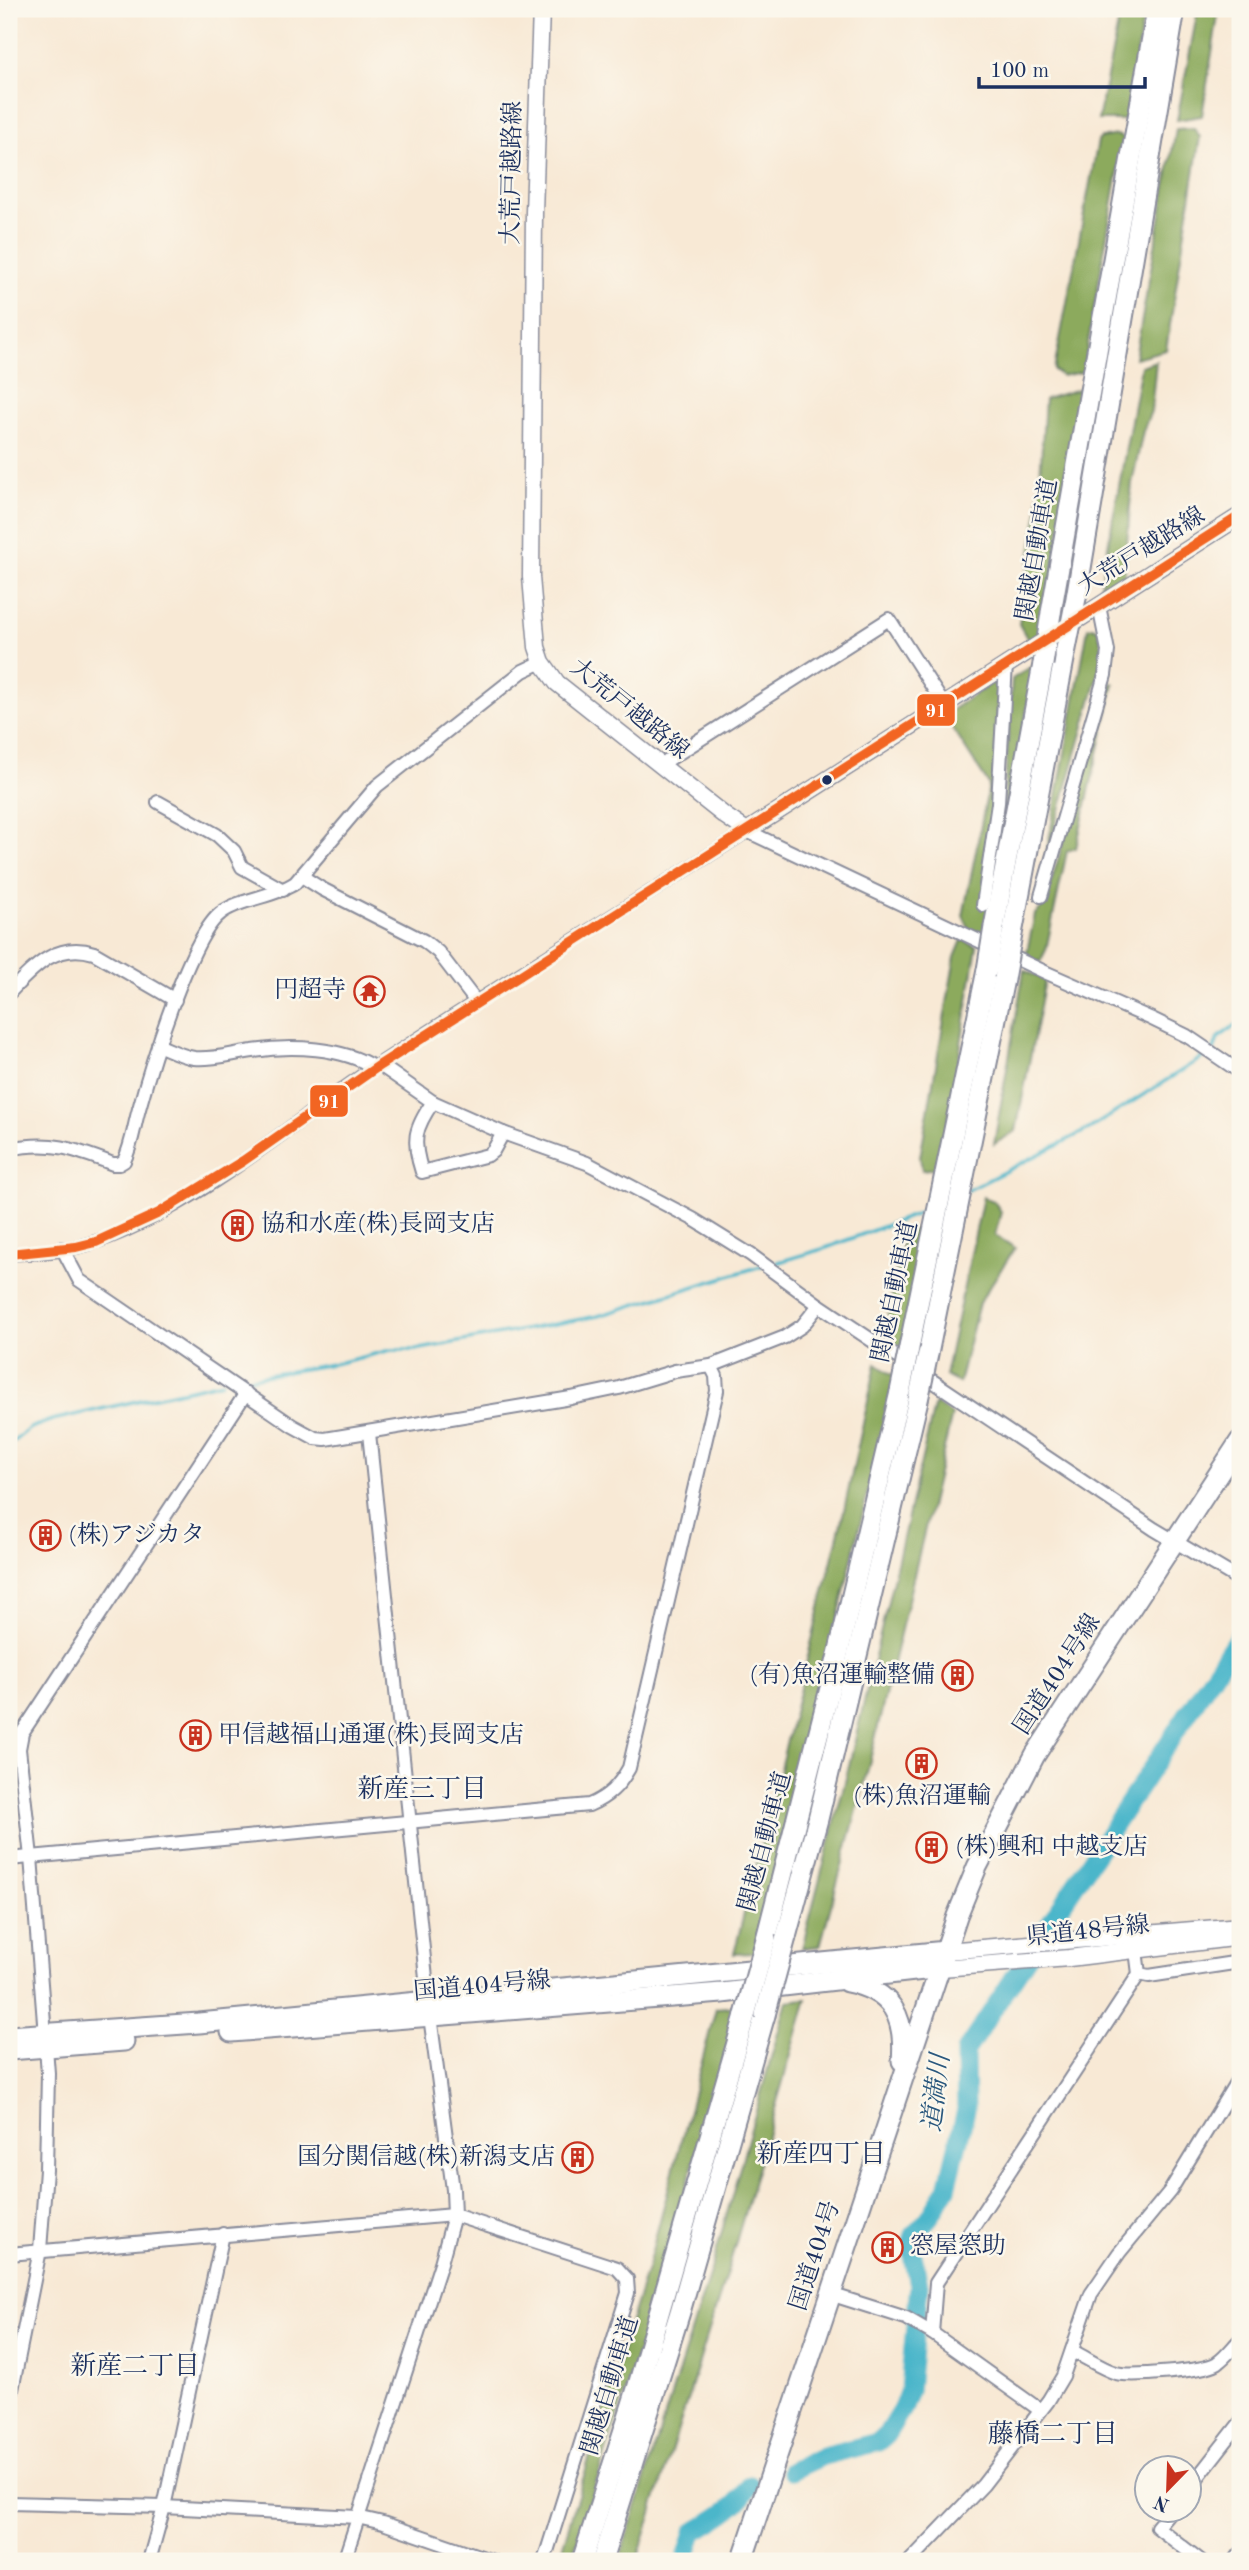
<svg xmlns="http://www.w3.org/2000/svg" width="1249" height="2570" font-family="'Old Standard TT','Noto Serif JP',serif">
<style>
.forest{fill:#8caa5d;stroke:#546c5e;stroke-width:2}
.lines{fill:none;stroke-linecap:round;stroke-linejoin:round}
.stream{stroke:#4cb6ca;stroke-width:3.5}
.river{stroke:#4cb6ca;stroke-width:19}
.minor-casing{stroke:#8a8c9a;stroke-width:16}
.major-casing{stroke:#8a8c9a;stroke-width:19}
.highway-casing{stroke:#8a8c9a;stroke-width:23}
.minor{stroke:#fff;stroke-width:12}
.major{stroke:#fff;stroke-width:16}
.highway{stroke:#fff;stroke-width:19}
.highway-bridge-casing{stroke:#8a8c9a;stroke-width:23;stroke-linecap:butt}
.highway-bridge{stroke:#fff;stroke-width:19}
.bus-1-casing{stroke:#fbf7ec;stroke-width:16}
.bus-1{stroke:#f26522;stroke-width:10}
.bus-dot{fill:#1b2f5e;stroke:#fbf7ec;stroke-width:2.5}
.labels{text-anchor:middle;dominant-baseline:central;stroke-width:5;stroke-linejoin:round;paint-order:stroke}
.street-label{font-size:24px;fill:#1b2f5e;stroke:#fbf7ec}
.poi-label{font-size:24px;fill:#1b2f5e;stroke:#fbf7ec;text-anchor:start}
.neighbourhood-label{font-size:26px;fill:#1b2f5e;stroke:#fbf7ec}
.water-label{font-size:26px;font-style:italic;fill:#2a587e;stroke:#fbf7ec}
.line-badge{stroke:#fbf7ec;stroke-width:2.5}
.badge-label{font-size:19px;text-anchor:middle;font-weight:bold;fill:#fff}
</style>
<rect width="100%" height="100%" fill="#fbf7ec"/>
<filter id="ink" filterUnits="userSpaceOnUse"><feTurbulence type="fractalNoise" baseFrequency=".0143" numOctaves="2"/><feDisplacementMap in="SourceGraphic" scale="14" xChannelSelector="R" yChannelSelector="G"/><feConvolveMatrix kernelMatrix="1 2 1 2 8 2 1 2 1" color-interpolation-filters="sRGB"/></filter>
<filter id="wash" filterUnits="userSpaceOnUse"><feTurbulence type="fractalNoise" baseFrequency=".00686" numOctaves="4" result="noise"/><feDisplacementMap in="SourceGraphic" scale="28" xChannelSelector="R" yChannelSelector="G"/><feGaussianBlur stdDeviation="1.57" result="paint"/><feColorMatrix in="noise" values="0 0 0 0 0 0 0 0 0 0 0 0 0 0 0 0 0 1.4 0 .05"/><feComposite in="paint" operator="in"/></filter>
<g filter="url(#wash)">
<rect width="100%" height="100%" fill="#f8e9d5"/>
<g class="forest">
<path d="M1121,9h24l-20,111h-27z"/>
<path d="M1198,9h21l-17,107 -25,4z"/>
<path d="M1194,128l6,9 -34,213 -31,8 41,-229z"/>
<path d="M1116,135l8,3 -41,234 -21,4 -8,-6 44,-229 3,-3z"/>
<path d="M1156,361l-5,50 -8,20 -11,52 -8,96 -25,16 42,-229z"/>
<path d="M1086,387l-44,245 -14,8 -9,-16 19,-114 7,-111z"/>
<path d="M1092,627l6,2 6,27 -60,210 44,-238z"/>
<path d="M1035,664l-35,195 12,-180z"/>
<path d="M995,681l5,10 -11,215 -6,28 -14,-5 -6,-13 26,-131 -38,-59 -4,-13z"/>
<path d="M1111,683l3,1 -38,164 -9,3 -21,99 -6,12 -14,-6 9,-42 9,-8z"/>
<path d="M962,940l15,6 -36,221 -19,3 -2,-13 35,-200z"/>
<path d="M1024,970l21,10 -29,151 -22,13z"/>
<path d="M983,1197l11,4 7,11 -6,23 20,13 -36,55 -20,80 -14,-7z"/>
<path d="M929,1223l-27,124 -18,-12 20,-102z"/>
<path d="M876,1364l19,13 -92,388 -50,188 -19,1 109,-439z"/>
<path d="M935,1403l17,12 -87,366 -45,165 -18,2 44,-170z"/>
<path d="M807,1999l-78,267 -92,295h-18l94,-298 74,-262z"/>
<path d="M739,2006l-94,325 -74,230h-13l91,-299 67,-254z"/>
</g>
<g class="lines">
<g class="stream">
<path d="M1214,1050l4,-12 22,-16"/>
<path d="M968,1190l121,-61 119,-75"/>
<path d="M772,1264l54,-16 104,-39"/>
<path d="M233,1381l105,-18 53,-13h24l183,-34 163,-50"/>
<path d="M9,1445l21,-17 22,-8 170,-38"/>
</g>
<g class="river">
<path d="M791,2471l32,-15 55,-14 8,-7 16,-26 7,-19 10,-105 -8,-40 3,-10 15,-17 18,-30 19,-78 -1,-58 275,-418"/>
<path d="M685,2561l9,-29c21,-13 44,-24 56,-47"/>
</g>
</g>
</g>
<g filter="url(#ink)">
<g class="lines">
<defs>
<g id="minor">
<path d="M660,765l229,-146 55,86"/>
<path d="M158,802l59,33 17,16 8,16 41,23"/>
<path d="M303,877l19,12 102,52 14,11 39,51"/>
<path d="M1041,896l64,-221 3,-24 -9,-45"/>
<path d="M983,905l15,-102 8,-139"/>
<path d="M9,993c24,-25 47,-52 85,-40l81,47"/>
<path d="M158,1045c12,5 23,11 36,13 20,2 40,-5 59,-7 39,-6 89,-4 122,17"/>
<path d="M380,1065l53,37 70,31 84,30 106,56 58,36 68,50 335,224 86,51"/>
<path d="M433,1102c-19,27 -21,39 -11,70l66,-17 5,-4 10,-18"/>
<path d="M9,1149c42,-9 65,0 104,15h6l5,-3c8,-16 10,-35 15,-52 11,-41 51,-173 82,-196 18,-14 53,-16 74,-30l82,-97 146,-115 19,-9"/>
<path d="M62,1248l17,32 214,146 22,12 10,1 246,-41 48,-10 56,-17 36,-5 74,-29 17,-11 17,-21"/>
<path d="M9,1254c28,-1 61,-3 89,-13 102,-37 192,-117 282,-177 121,-79 245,-155 367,-233l300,142 105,46 35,17 53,36"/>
<path d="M9,1859l580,-54c19,-8 30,-19 40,-37l88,-377 -1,-15 -5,-10"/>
<path d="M1136,1950l3,24 10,2 91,-14"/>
<path d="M9,2254l445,-39 163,53 10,11 1,14 -84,268"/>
<path d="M830,2294l76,24 26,15 108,77"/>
<path d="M932,2333l4,-50 203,-309"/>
<path d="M1072,2351c15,7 28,17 44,22 15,4 88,-2 101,-10 9,-6 16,-16 23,-23"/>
<path d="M9,2405l31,-155 6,-80 2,-97 -17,-216 -12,-108 3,-16 224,-340"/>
<path d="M1190,2487l50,-64"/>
<path d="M9,2503l155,4 193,10 26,6 110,38"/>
<path d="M1171,2510l-14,17 44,34"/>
<path d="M149,2561l15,-54 59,-273"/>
<path d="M344,2561l97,-298 13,-48 -1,-25 -23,-174 -61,-583"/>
<path d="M910,2561l73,-76 65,-84 15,-25 28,-82 28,-41 51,-62 70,-115"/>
<path d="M1235,2561l5,-7"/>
</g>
<g id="major">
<path d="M541,9l-7,203 -3,365 6,70 5,15 15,21 168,133 22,15 493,-315"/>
<path d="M946,1951l294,-25"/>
<path d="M941,1968l128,-10 171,-21"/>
</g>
<g id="highway">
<path d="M1076,598l99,-589"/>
<path d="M1051,613l106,-604"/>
<path d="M994,927l49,-263"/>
<path d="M1012,934l53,-280"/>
<path d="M910,1343l77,-373"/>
<path d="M928,1354l76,-375"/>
<path d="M786,1937l32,-118 100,-419"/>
<path d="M766,1939l65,-255 69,-292"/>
<path d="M847,1982c45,9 59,34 55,79"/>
<path d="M231,2032l491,-39 219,-25"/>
<path d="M9,2036l190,-13 747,-72"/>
<path d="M9,2050l115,-9"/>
<path d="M582,2561l55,-172 108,-374"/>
<path d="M602,2561l78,-249 85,-297"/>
<path d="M742,2561l215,-645 20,-49 58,-112 205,-314"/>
</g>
</defs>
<use href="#minor" class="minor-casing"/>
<use href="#major" class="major-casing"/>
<use href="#highway" class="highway-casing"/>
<use href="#minor" class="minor"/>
<use href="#major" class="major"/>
<use href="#highway" class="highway"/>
<defs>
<g id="highway-bridge">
<path d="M1065,654l11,-56"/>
<path d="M1043,664l8,-51"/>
<path d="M987,970l7,-43"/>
<path d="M1004,979l8,-45"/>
<path d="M900,1392l10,-49"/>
<path d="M918,1400l10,-46"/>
<path d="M745,2015l21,-76"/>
<path d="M765,2015l21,-78"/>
</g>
</defs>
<use href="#highway-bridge" class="highway-bridge-casing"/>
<use href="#highway-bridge" class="highway-bridge"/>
<defs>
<path id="bus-1" d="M9,1254l67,-7 20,-5 63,-29 84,-52 137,-96 860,-549"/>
</defs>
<use href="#bus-1" class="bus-1-casing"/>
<use href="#bus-1" class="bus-1"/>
</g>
</g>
<defs>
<symbol id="temple-ring" viewBox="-11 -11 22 22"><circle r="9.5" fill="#fbf7ec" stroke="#c8321e" stroke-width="1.5"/><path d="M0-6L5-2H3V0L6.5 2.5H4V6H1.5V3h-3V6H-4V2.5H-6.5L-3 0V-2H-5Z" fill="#c8321e"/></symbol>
<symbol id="building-ring" viewBox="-11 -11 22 22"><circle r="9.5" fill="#fbf7ec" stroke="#c8321e" stroke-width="1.5"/><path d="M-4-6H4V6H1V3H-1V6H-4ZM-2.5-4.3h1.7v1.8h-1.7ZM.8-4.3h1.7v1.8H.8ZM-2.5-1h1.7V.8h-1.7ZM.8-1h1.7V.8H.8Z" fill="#c8321e"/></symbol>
</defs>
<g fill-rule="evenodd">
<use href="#temple-ring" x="352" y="974" width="35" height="35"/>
<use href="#building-ring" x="220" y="1208" width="35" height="35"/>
<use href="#building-ring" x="28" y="1518" width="35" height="35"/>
<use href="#building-ring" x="940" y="1658" width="35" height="35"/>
<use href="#building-ring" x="178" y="1718" width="35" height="35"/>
<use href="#building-ring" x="904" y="1746" width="35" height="35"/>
<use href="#building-ring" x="914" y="1830" width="35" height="35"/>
<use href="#building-ring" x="560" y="2140" width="35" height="35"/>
<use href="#building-ring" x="870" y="2230" width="35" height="35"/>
</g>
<circle class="bus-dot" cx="827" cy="780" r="6"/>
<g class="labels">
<g class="street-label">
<text transform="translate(513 173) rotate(-89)">大荒戸越路線</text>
<text transform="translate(1038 550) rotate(-80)">関越自動車道</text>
<text transform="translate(1142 552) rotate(-32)">大荒戸越路線</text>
<text transform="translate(629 710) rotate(39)">大荒戸越路線</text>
<text transform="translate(896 1292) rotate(-78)">関越自動車道</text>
<text transform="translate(1058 1675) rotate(-57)">国道404号線</text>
<text transform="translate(766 1842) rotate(-75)">関越自動車道</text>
<text transform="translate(1088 1932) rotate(-6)">県道48号線</text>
<text transform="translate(482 1987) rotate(-5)">国道404号線</text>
<text transform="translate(816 2256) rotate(-72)">国道404号</text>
<text transform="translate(611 2386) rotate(-73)">関越自動車道</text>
</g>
<g class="poi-label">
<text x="346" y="991" text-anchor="end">円超寺</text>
<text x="261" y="1225">協和水産(株)長岡支店</text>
<text x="68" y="1536">(株)アジカタ</text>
<text x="935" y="1676" text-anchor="end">(有)魚沼運輸整備</text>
<text x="218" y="1736">甲信越福山通運(株)長岡支店</text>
<text x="922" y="1797" text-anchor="middle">(株)魚沼運輸</text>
<text x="955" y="1848">(株)興和 中越支店</text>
<text x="555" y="2158" text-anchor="end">国分関信越(株)新潟支店</text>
<text x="910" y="2247">窓屋窓助</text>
</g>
<g class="neighbourhood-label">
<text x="422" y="1790">新産三丁目</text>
<text x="821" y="2155">新産四丁目</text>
<text x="135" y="2367">新産二丁目</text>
<text x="1053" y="2435">藤橋二丁目</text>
</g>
<g class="water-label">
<text transform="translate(937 2093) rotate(-83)">道満川</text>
</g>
</g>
<g class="line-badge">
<rect x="916" y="693" width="40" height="34" rx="7" fill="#f26522"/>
<rect x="309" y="1084" width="40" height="34" rx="7" fill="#f26522"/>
</g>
<g class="badge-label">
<text x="936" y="717">91</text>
<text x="329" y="1108">91</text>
</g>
<rect width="1249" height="2570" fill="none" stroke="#fbf7ec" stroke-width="35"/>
<g transform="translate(1168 2489) rotate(203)"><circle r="33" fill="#fbf7ec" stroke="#a1a7b3" stroke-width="2"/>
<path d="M0-5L12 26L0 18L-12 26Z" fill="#c8321e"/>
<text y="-10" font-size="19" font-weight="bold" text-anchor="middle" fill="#1b2f5e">N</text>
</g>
<path d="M979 77v10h166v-10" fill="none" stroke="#1b2f5e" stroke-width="3.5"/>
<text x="990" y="77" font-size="21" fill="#1b2f5e" stroke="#fbf7ec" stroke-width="5" paint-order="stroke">100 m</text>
</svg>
